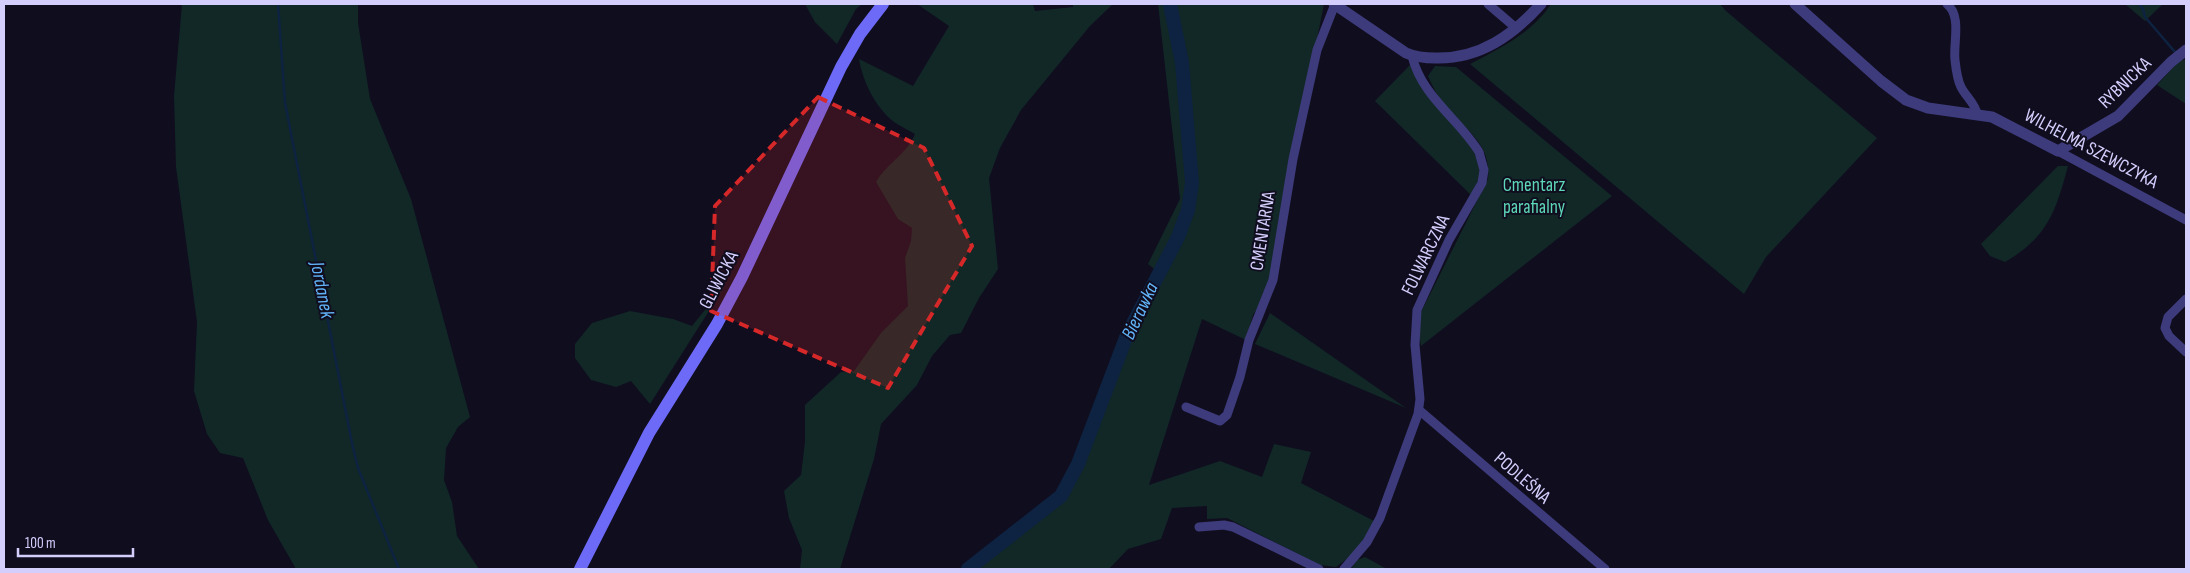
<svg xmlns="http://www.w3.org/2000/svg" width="2190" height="573" font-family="'Sofia Sans Condensed',sans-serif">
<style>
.green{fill:#112827}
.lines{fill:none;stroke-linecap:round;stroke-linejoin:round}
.stream{stroke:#0e2341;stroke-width:2.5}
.river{stroke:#0e2341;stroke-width:14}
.minor{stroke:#3d3b7b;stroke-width:9}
.tertiary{stroke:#3d3b7b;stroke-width:11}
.secondary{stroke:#6c6af7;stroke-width:12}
.marked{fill:#d62828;fill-opacity:0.2;stroke:#d62828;stroke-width:4;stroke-dasharray:10 6;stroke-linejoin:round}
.labels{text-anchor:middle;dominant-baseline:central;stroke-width:4;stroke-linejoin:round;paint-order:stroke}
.street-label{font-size:19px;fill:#d3cefc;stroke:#100d1f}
.park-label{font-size:19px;fill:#5ed8b8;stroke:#100d1f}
.water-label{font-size:20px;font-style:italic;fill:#61b3f7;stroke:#100d1f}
</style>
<rect width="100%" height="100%" fill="#100d1f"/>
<g class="green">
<path d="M182,4h176v19l12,76 41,100 59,218 -12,10 -12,21 -2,32 8,22 5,34 22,33h-183l-28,-49 -25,-62 -23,-5 -13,-19 -13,-43 3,-69 -21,-155 -2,-71z"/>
<path d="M805,4h57l-6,5 -19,35 -22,-22z"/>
<path d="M917,4h116l2,7 38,-4v-3h40l-23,22 -69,84 -21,38 -11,30 9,91 -19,29 -18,35 -11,2 -18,21 -15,29 -36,39 -7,35 -34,110h-40l2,-19 -13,-32 -5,-27 17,-16 4,-33v-37l36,-33 13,-1 27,-38 27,-27 -3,-48 6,-17 1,-13 -14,-9 -22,-37c11,-19 31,-28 39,-48 -7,-4 -15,-8 -21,-12 -19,-15 -31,-40 -35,-63l54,27 36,-60z"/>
<path d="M1158,4h166l-55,276 -9,24 -7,11 -7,25 -44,-21 -53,166 71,-24 42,16 12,-33 37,8 -10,31 73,38c-8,19 -20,34 -38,46l-16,-2 -93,-47 -20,1v-13l-35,2 -11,31 -33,10 -19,20h-133l78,-62 30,-42 54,-141 26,-47 -16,-13 32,-65z"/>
<path d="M1551,4h169l6,7 151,127 -111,119 -22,37 -274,-230c30,-16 62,-31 81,-60z"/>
<path d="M2125,4h38l-18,17z"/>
<path d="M2186,59v45l-29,-19 22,-24z"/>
<path d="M1410,65l20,34 44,51 7,25 -10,20 -96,-94z"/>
<path d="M1435,66l21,1 156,129 -191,150 -4,-26 71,-141c4,-37 -25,-50 -44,-75 -7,-9 -12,-18 -16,-28z"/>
<path d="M2058,166h10c-12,45 -21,72 -63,96l-15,-6 -9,-12z"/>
<path d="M726,284l-76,120 -19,-23 -15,6 -25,-7 -16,-22v-14l17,-21 38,-12 43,8 19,7z"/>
<path d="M1270,313l136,95 -151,-64z"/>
<path d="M1365,557l22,12h-36l6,-9z"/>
</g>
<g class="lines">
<g class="stream">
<path d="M278,4l7,99 67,340 6,25 41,101"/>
<path d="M2139,4l4,5 2,8 30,35"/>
<path d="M2186,61v1"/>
</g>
<path class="river" d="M968,569l93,-73 17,-32 49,-129 51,-98 10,-27 4,-27 -10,-120 -12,-59"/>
<g class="minor">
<path d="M1488,4l28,24"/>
<path d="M1947,4c15,12 6,39 8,56 1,9 2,19 6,27 5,10 14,16 16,27"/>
<path d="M2058,151l128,69"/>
<path d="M2186,299l-18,18 -3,11 4,8 17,16"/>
<path d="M1186,407l34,14 7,-6 13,-38 9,-37 24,-60 20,-121 24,-109 18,-46"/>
<path d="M1419,410l186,159"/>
<path d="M1199,527l25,-2 9,2 86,42"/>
<path d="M1344,569l23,-27 13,-24 38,-104 2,-15 -5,-54 2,-35 32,-70 33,-57 2,-13 -5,-18c-21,-34 -57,-55 -67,-96"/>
</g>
<g class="tertiary">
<path d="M1334,4l72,49c9,4 20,5 30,5 44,1 77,-23 105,-54"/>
<path d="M1795,4l86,77 25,19 22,8 64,9 66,34 60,-35 53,-54 15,-12"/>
</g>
<path class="secondary" d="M580,569l69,-136 68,-109 25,-47 99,-210 19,-33 23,-30"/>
</g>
<path class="marked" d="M818,97l106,51 48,98 -84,142 -177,-77 4,-105z"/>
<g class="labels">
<g class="street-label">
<text transform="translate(2125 83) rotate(-44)">RYBNICKA</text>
<text transform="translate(2091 149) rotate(28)">WILHELMA SZEWCZYKA</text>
<text transform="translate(1263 231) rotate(-81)">CMENTARNA</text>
<text transform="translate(1426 255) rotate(-64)">FOLWARCZNA</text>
<text transform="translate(719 280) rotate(-62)">GLIWICKA</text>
<text transform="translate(1522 478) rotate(41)">PODLEŚNA</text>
</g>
<g class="park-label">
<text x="1534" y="185">Cmentarz<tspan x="1534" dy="22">parafialny</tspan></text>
</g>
<g class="water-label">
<text transform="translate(322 290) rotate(79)">Jordanek</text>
<text transform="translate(1140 311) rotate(-65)">Bierawka</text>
</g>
</g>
<rect width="2190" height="573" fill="none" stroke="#d3cefc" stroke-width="10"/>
<path d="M18 548v8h115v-8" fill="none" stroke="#d3cefc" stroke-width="2.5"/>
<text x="25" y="548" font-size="15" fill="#d3cefc" stroke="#100d1f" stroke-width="4" paint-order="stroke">100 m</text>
</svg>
